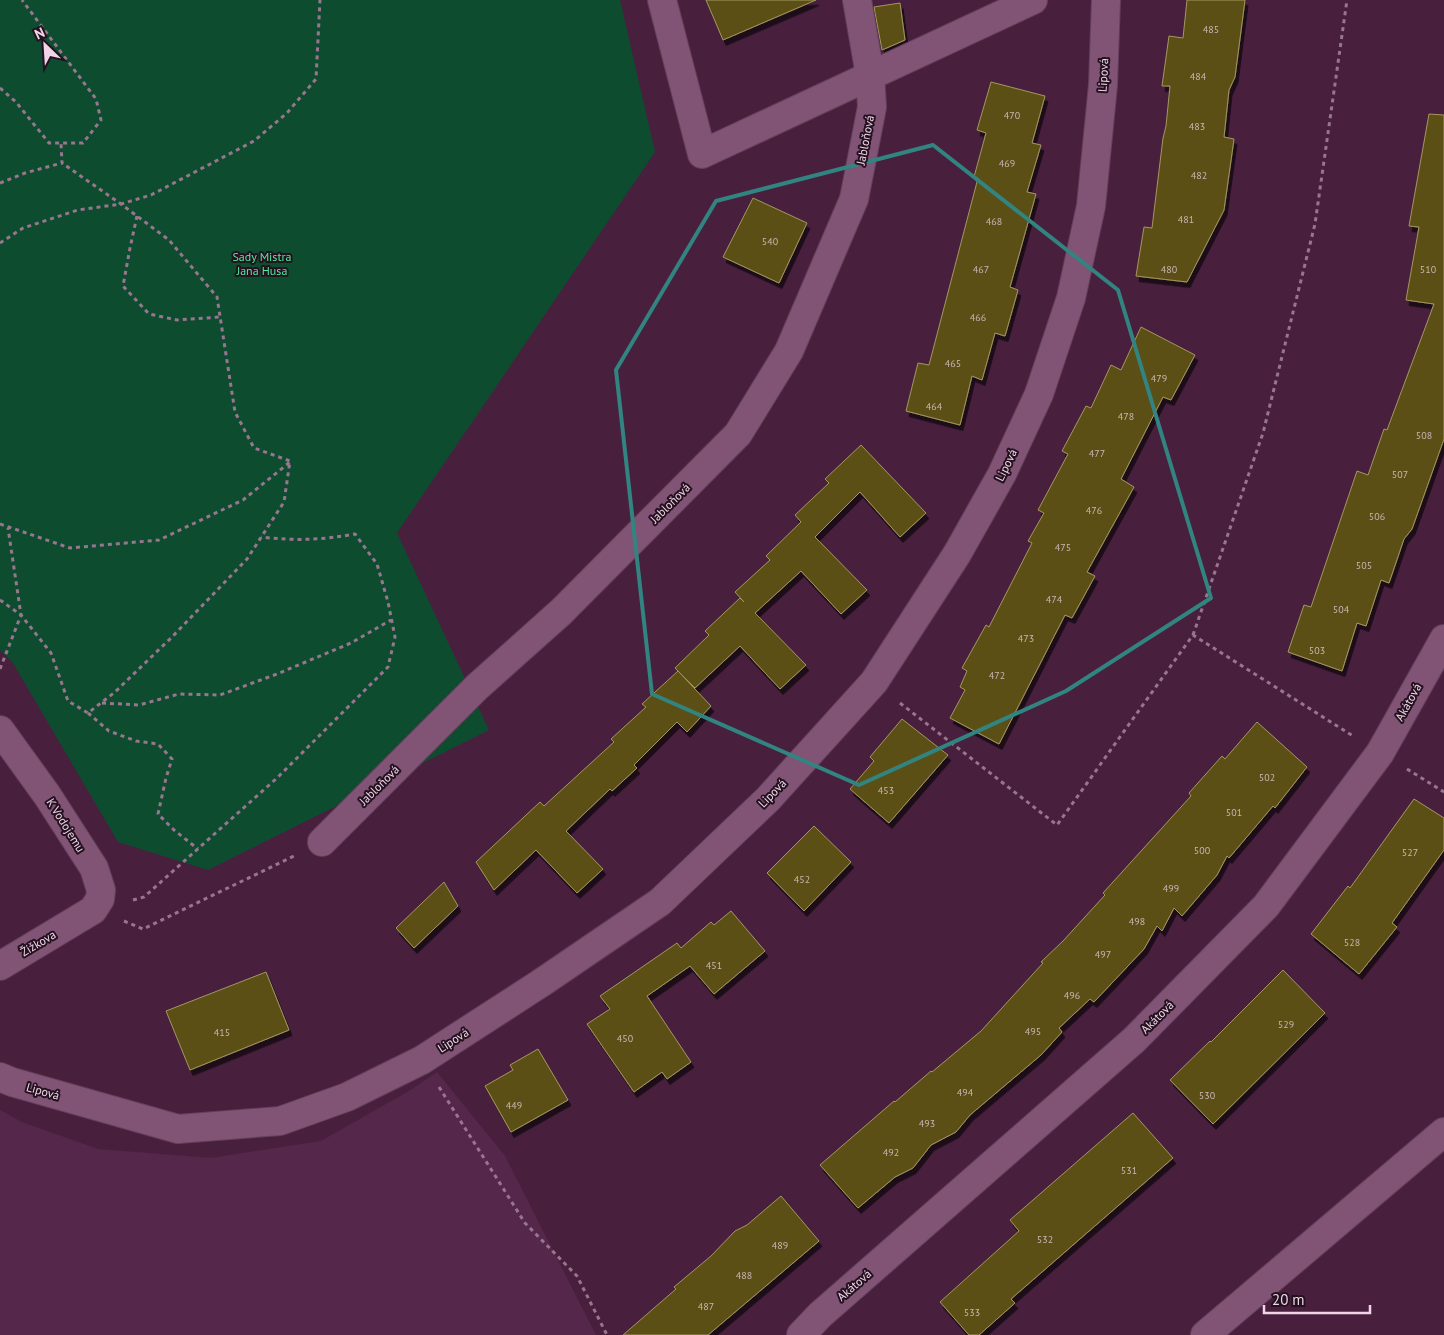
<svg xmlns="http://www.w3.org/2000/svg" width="1444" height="1335" font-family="'PT Sans',sans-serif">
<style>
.built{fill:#55274a}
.green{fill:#0e4c2f}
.building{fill:#5c5017;stroke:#a3975f;filter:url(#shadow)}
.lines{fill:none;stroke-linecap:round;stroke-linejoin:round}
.minor-casing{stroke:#64405c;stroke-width:30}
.path{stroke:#98768f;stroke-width:3;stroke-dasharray:4 4;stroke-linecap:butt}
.minor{stroke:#815475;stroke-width:28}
.marked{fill:none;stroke:#318480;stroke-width:4;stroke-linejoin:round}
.labels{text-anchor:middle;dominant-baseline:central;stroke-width:4;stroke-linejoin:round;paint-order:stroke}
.number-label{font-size:10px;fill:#cbb4b4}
.street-label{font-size:12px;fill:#f0d5e8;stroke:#24111f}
.park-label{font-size:12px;fill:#4fec9e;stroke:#24111f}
</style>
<defs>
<filter id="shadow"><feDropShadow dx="3" dy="5.5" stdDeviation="0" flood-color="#0009"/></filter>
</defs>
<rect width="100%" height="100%" fill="#48203e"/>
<path class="built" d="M437,1072l68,84 91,179h-596v-225l22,12 76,27 113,9 110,-17 88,-50z"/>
<path class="green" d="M0,0h620l35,152 -258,381 92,197 -281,140 -90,-28 -105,-179 -13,-13z"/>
<g class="building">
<path d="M706,0h110l-93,40z"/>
<path d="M1187,0h58l-10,77 -6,13 -5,47 10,2 -10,71 -37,72 -51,-6 8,-49 8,1 11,-90 3,-12 4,-40h-8l7,-50 14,2z"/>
<path d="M900,3l5,37 -23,10 -8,-43z"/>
<path d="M991,82l54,14 -13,47 9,2 -14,47 9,2 -26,93 8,3 -13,46 -10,-3 -13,47 -10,-4 -12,49 -54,-14 12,-48 11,2 49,-187 -4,-1 12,-44 -9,-3z"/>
<path d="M1429,114l15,1v324l-32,90 -8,10 -15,44 -8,-3 -15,46 -9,-3 -15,48 -54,-19 16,-47 7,2 46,-136 11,4 16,-46 3,1 47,-126 -28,-4 13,-73 -10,-1z"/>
<path d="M753,198l54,25 -28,60 -56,-26z"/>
<path d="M1141,327l54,28 -24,45 -8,-3 -42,82 13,8 -47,85 8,4 -23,42 -7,-3 -66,129 -49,-26 15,-28 -5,-3 7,-16 -5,-3 24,-43 3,2 43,-84 -4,-2 16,-28 -6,-3 30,-56 -6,-3 24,-45 5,2 20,-43 10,5z"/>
<path d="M861,445l65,68 -26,24 -40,-45 -45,45 52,53 -26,24 -40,-43 -46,42 51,52 -26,24 -40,-43 -45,42 -20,-20 34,-33 -4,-4 35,-33 4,4 -9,-10 35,-32 -4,-4 35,-34 -6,-7 34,-32 -4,-4z"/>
<path d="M678,671l33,35 -24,26 -10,-10 -43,43 3,3 -25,23 -2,-2 -44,42 37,38 -26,24 -41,-43 -42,40 -18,-28 64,-60 4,4 70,-64 -3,-3 35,-32 -4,-3z"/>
<path d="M902,719l46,36 -59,68 -39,-34 24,-28 -4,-4z"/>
<path d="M1257,722l50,45 -32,41 -2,-2 -44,52 -2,-2 -10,19 -35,41 -8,-8 -12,23 -5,-5 -13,23 -50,53 -4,-3 -31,29 3,4 -21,23 -71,60 -14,17 -25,13 -18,23 -18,9 -37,31 -38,-43 74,-64 1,1 36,-31 1,1 49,-41 62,-68 -2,-1 22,-21 42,-46 -2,-2 88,-97 -2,-3 33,-37 3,3z"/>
<path d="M1414,799l30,19v32l-52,73 5,4 -38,47 -48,-40 37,-48 2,2z"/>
<path d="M814,826l37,36 -47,49 -37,-38z"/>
<path d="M444,882l14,24 -44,42 -18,-20z"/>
<path d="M731,911l34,40 -51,43 -24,-28 -43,30 44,66 -24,17 -5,-7 -28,20 -47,-68 23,-15 -10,-13 77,-53 4,5 30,-26 3,3z"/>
<path d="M1283,970l42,43 -112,111 -43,-44 40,-39 1,1z"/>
<path d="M266,972l23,58 -99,40 -24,-59z"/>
<path d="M538,1049l30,51 -57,32 -26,-46 28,-16 -3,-5z"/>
<path d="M1133,1113l40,45 -162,141 4,4 -36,32h-10l-29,-33 79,-71 -9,-11z"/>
<path d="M781,1196l38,45 -111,94h-85l53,-46 -2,-2 37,-31 24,-25 12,-6z"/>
</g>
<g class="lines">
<defs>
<g id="minor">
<path d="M662,0l40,154 331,-154"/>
<path d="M0,730l47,65 47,73 7,22 -1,9 -7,11 -93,56"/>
<path d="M322,842l155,-155 84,-75 177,-178 51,-83 65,-152 18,-92 -2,-32 -13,-75"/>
<path d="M0,1077l12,5 166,47 102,-8 67,-24 75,-37 119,-77 119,-81 108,-103 106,-117 83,-128 45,-80 37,-80 32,-96 20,-92 12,-121 3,-85"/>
<path d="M801,1335l19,-20 314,-275 132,-134 114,-153 64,-114"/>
<path d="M1205,1335l239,-203"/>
</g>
</defs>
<use href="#minor" class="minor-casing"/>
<g class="path">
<path d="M0,88l16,14 33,41h34l18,-23 -5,-21 -74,-99"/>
<path d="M0,183l25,-10 37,-10 -1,-20"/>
<path d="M137,216l-7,32 -7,38 26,28 28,6 43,-3"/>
<path d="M0,243l23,-15 55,-18 43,-6 30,-9 103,-54 33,-28 29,-34 4,-79"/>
<path d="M0,524l70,24 89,-8 84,-40 47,-38"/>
<path d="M0,600l21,15 30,38 17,48 20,12 27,-21 57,-55 75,-78 37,-57 6,-41 -36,-13 -19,-36 -18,-115 -48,-57 -48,-36 -59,-41"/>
<path d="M1193,635l70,-202 52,-209 32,-224"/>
<path d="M0,669l21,-54 -13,-87"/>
<path d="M102,703l37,2 40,-11 41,1 57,-21 74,-31 40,-23"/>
<path d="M900,703l157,122 136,-190 160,101"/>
<path d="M88,713l21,18 27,10 22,3 14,15 -6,19 -8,36 16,16 24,19"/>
<path d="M1407,769l37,23"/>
<path d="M133,900l11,-3 133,-119 111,-111 7,-30 -7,-35 -11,-38 -22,-30c-33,6 -60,7 -94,3"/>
<path d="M124,921l19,8 151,-73"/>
<path d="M439,1087l86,136 52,53 30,59"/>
</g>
<use href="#minor" class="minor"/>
</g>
<path class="marked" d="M933,145l185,145 93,308 -145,93 -207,94 -207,-91 -36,-324 100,-169z"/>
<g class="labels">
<g class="number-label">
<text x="1211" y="29">485</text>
<text x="1198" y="76">484</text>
<text x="1012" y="115">470</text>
<text x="1197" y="126">483</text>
<text x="1007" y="163">469</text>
<text x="1199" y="175">482</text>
<text x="1186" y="219">481</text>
<text x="994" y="221">468</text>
<text x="770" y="241">540</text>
<text x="981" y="269">467</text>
<text x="1169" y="269">480</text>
<text x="1428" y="269">510</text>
<text x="978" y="317">466</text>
<text x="953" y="363">465</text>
<text x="1159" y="378">479</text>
<text x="934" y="406">464</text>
<text x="1126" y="416">478</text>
<text x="1424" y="435">508</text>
<text x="1097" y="453">477</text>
<text x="1400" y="474">507</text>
<text x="1094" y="510">476</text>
<text x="1377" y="516">506</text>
<text x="1063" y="547">475</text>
<text x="1364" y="565">505</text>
<text x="1054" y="599">474</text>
<text x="1341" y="609">504</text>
<text x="1026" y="638">473</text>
<text x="1317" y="650">503</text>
<text x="997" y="675">472</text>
<text x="1267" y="777">502</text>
<text x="886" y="790">453</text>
<text x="1234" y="812">501</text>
<text x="1202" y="850">500</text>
<text x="1410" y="852">527</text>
<text x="802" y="879">452</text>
<text x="1171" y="888">499</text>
<text x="1137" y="921">498</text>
<text x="1352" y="942">528</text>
<text x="1103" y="954">497</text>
<text x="714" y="965">451</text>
<text x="1072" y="995">496</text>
<text x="1286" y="1024">529</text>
<text x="1033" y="1031">495</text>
<text x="222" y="1032">415</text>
<text x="625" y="1038">450</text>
<text x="965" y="1092">494</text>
<text x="1207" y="1095">530</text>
<text x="514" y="1105">449</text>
<text x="927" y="1123">493</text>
<text x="891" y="1152">492</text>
<text x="1129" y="1170">531</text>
<text x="1045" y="1239">532</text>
<text x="780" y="1245">489</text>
<text x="744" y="1275">488</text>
<text x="706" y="1306">487</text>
<text x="972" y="1312">533</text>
</g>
<g class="street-label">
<text transform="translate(1103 75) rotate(-87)">Lipová</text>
<text transform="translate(865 140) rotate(-79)">Jabloňová</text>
<text transform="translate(1006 465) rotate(-64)">Lipová</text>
<text transform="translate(670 503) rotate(-45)">Jabloňová</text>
<text transform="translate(1408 702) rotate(-61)">Akátová</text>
<text transform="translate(379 785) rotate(-45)">Jabloňová</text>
<text transform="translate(772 793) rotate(-46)">Lipová</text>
<text transform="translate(66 825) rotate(58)">K Vodojemu</text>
<text transform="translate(38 943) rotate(-31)">Žižkova</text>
<text transform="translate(1157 1017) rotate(-45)">Akátová</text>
<text transform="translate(453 1040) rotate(-33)">Lipová</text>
<text transform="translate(43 1091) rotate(16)">Lipová</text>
<text transform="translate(854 1285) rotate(-41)">Akátová</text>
</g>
<g class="park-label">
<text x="262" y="256">Sady Mistra<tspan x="262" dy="14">Jana Husa</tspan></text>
</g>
</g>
<g transform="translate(45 45) rotate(335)" stroke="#24111f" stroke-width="4" paint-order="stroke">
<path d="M0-4L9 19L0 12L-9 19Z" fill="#f0d5e8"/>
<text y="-8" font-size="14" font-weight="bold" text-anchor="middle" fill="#f0d5e8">N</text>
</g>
<path d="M1264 1305v8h106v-8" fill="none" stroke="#f0d5e8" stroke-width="2.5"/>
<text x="1272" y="1305" font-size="15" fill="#f0d5e8" stroke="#24111f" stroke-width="4" paint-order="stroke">20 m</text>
</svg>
